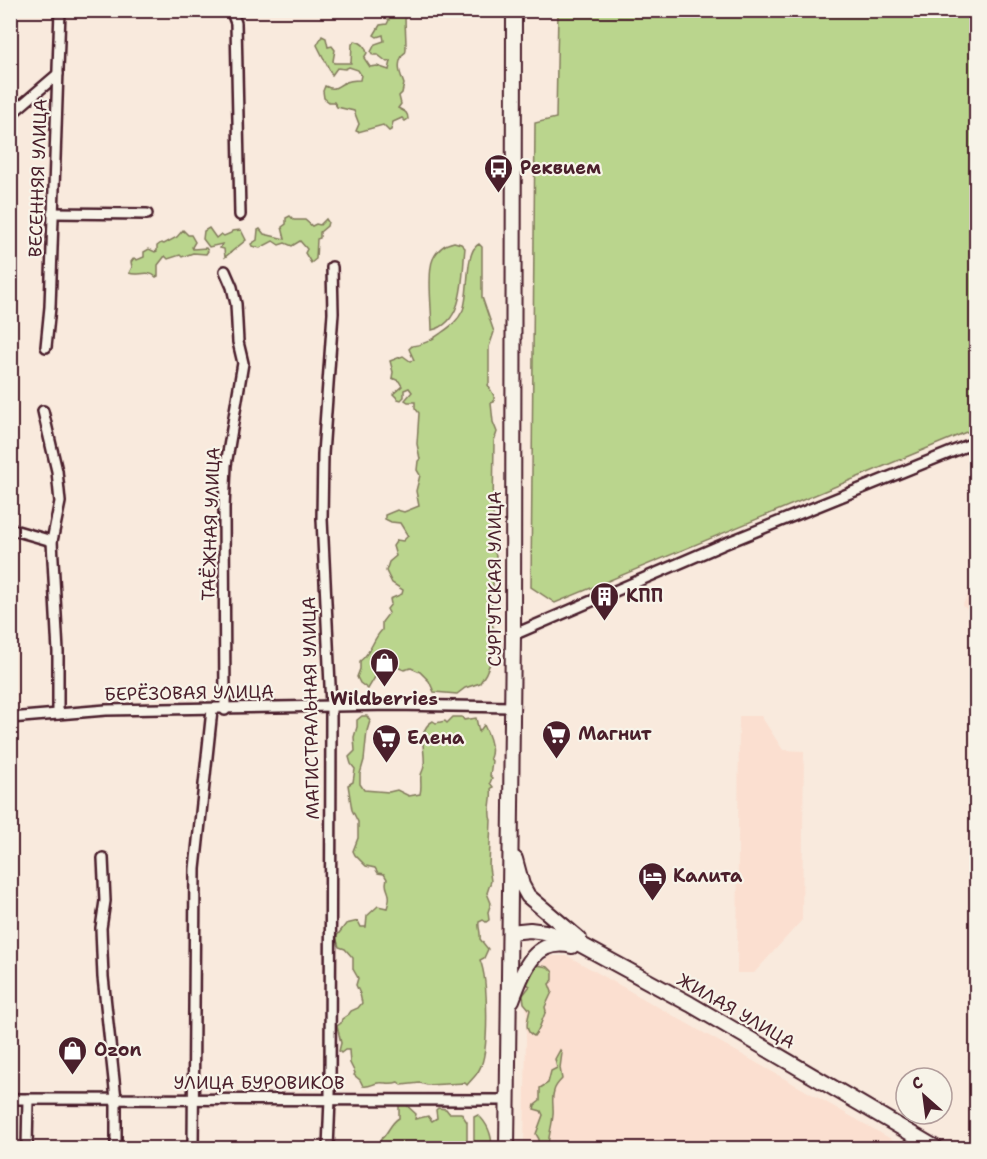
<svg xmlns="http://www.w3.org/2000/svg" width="987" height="1159" font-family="'Shantell Sans',sans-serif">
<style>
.built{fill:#fbdfd0}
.green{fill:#bad58d;stroke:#827a5c;stroke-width:1.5}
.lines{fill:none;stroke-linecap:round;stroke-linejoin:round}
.street-casing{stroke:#4a1f2b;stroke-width:14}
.secondary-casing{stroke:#4a1f2b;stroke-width:18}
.street{stroke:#f7f3e8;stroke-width:9}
.secondary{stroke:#f7f3e8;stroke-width:14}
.labels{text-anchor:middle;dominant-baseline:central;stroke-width:4.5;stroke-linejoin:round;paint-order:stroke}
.poi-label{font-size:18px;font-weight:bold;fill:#4a1f2b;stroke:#f7f3e8;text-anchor:start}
.street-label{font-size:18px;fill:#4a1f2b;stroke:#f7f3e8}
</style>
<rect width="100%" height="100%" fill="#f9eadd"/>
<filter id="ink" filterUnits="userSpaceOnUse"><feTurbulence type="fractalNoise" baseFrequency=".0167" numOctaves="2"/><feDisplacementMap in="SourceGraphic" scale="12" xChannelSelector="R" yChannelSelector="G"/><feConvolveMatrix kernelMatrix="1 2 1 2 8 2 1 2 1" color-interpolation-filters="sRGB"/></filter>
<g filter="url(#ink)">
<g class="built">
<path d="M976,580v34l-14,-8z"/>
<path d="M739,716h22l22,34 21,1 -2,169 -48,53h-17z"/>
<path d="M550,956h18l339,192h-383l3,-165 11,-17z"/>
</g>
<g class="green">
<path d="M374,11h25l6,4c0,11 1,22 1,33 0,8 -1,2 -4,8 -6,11 -1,19 2,28l-2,9 -3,3 2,8 -3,4c5,3 10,3 10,11l-3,2 -3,-3 -9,4 -2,8 -2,1 -6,-6 -25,7 -2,-1 3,-7 -5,-13 -17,-4 -3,-5h-5l-5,-4 -1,-7 2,-5c10,5 10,1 19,-3 4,-2 12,-3 16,-3l1,-5 -3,-5 -9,-3 -4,2 -8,-1 -5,7 -15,-30 5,-9 4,2 2,9 4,-1 3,4 -2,11 1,2h17l1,-19 3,-3c8,2 10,5 12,12l-3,5 6,9 7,-1 12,4 2,-9 -4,1 -9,-7h-5l-2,-3 4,-8 9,-3 -1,-6 -6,2 -3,-2 6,-10 7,-1 2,-4 -3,-3h-3z"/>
<path d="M558,11h418v417l-421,175 -24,-16 4,-464 21,-5z"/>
<path d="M290,216l4,4h11l7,6 4,-2 4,1 6,-6 2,3 -1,4 -7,6v6l-3,1 -1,20 -5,4 -6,-10 2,-4 -7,-8 -8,5 -7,-3 -6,2 -6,-4 -13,7 -8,-2 -1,-2 6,-4 1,-10 2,-1 4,5 21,5 -3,-12 4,-3v-6z"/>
<path d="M209,228l7,10 5,-4 3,2 7,-3 1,-2 9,-1 5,10 -21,17 -1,-8 -4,-1 2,-4 -13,3 -6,-8 1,-8z"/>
<path d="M183,230l5,5h3l4,7 -3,5 1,2 13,-1 2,3 -2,3 -13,-1 -11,4 -2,-2 -12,4 -3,-3 -7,9v11l-2,1c-8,-8 -18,0 -27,-4l3,-6 -1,-5 3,-4 3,2 7,-3v-5l5,-3 6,3 2,-1v-5l4,-3 3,1 13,-7z"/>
<path d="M454,242l7,2 4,4c-3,26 0,75 -33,82 0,-16 -5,-58 1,-71 4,-9 11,-15 21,-17z"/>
<path d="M479,244l3,3v50l12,35 -5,15v36l-1,2 6,11v6l-3,1 2,19 4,10 -3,9 -1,67c2,10 -3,18 -1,26l-4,10c3,3 7,7 8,12 0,10 -3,33 -6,43l2,4 -4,10 6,16 -2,2c4,19 -1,36 -12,52l-15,5 -8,6 -23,-2 -5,-11 -9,-9 -9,-4 -7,2 -7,-3 -6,4 -4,-3 -9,4 -10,17 -8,-6 -3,-6 3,-8v-8c12,-9 12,-21 22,-31v-8l7,-9 -2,-4 4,-5 -1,-5 12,-5 1,-4 -11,-7 -6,-12 3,-9 7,-6 -3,-10 4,-6 6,1 5,-5 -8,-13 -9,-1 -6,-3v-4l12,-5 7,2 15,-6 -3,-15 4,-16 -3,-5 1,-9 2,-2 -3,-15 2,-31 -4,-5v-6h-7l-3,-2 7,-8 -3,-4 -5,2v7l-3,3 -3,-1 -5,-5 9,-8 -3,-5 -7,-3 1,-6 -3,-11 13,-5 7,5 4,-1 -5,-11 3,-3c12,-1 19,-6 29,-13 9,-6 17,-12 22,-23 7,-16 1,-59 16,-66z"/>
<path d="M362,716h5l3,5 -3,10 -3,29 -4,14v10l4,6 25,2 8,-2 12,6 11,-2c2,-7 0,-13 1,-19 1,-4 3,-6 3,-10 2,-13 -8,-35 9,-44l3,2 9,-2 2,2 6,-6h9l2,3 12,-2 3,14 5,-7c5,10 10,24 6,33l2,3 -2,15 2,2 -2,5 3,4 -2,2c2,10 -4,22 0,31l-2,47 2,14 -4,12 4,10 -3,9 1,8 -3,2 -3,-2 -4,2c-1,6 2,10 1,17l8,10 -4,9 -4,2c8,19 10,92 -1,110 -2,5 -8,10 -12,15l-2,-2 -38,2 -7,-2 -18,2 -4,-3c-8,3 -13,0 -20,1 -6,1 -8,4 -15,3l-3,-6 -6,-5 1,-2 -5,-10 -1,-13h-4l-4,3 -2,-2 2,-8 -4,-17 4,-3 1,-4 7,-5 2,-3 7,-3 4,-5 -2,-9 -4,-9 2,-7 -5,-9v-11l-8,-9 -6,-2 -3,-10 10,-13 12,-3 3,6h5l1,-11 11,-10 9,2c1,-3 3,-9 2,-13 -1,-6 -5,-9 -2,-16l-3,-5 -6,-1 -3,-5 -9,-2 -11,-11 -2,-4 5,-13v-16l-6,-12 -4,-25 5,-3 2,-13 -4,-5 -2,-7 6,-6 -1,-14 3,-10v-7z"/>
<path d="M537,965l11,2 5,5v8l-4,4 3,8 -7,15 1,4c-4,8 -6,19 -12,25 -11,-5 -6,-17 -4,-26l-6,-7 -1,-8 7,-9 -5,-3 6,-15z"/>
<path d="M560,1050l2,3 -2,15 2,11c-4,4 -7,7 -8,12 -3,9 0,15 -1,24 -1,12 -5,22 -5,33h-13l4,-9 -3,-5 7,-19 -2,-4 -7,-2 1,-4 5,-4v-13l8,-5 3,-12 6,-3 -2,-9z"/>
<path d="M404,1103l12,11 -1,5 13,-3 4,5 5,-3 -1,-8 2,-2 8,1 3,4h12l6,9v26h-73l-7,-4 -4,1 -3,-2 1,-4c7,-5 9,-16 18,-21v-14z"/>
<path d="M478,1115c10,9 14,20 14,33h-18v-31z"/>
</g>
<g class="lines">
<defs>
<g id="street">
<path d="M231,10l5,13 4,192"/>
<path d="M10,115l48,-41"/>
<path d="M52,213l95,1"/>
<path d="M46,347l4,-40 10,-297"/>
<path d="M43,411l14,60 3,31 -8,39 6,111v62"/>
<path d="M10,529l42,12"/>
<path d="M513,635l211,-91 252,-102"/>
<path d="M225,710l-1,-202 2,-43 17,-102 -5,-21 -2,-38 -4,-17 -7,-16"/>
<path d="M10,718l96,-8 287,-5 119,2"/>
<path d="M103,858l2,43 -4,27 2,49 13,122v49"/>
<path d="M10,1099l497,1"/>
<path d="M27,1148l1,-49"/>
<path d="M193,1148l2,-279 17,-159"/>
<path d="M328,1148l2,-49 1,-393 -9,-187 1,-65 10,-141 -1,-46"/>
</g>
<g id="secondary">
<path d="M515,859l7,26 6,11 51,43"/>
<path d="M510,932l20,-2 15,2 31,10 114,62 246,144"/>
<path d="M512,1000c11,-29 22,-63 60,-54"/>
<path d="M507,1148l6,-513 1,-625"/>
</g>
</defs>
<use href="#street" class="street-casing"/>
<use href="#secondary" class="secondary-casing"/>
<use href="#street" class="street"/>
<use href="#secondary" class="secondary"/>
</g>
</g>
<defs>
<symbol id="bus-pin" viewBox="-11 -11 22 30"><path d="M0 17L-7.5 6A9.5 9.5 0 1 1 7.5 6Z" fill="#4a1f2b" stroke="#f7f3e8"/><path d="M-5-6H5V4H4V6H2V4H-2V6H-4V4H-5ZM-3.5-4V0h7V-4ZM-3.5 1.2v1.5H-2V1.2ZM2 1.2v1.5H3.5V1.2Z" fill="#fff"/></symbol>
<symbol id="building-pin" viewBox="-11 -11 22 30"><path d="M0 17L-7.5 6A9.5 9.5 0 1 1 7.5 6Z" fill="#4a1f2b" stroke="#f7f3e8"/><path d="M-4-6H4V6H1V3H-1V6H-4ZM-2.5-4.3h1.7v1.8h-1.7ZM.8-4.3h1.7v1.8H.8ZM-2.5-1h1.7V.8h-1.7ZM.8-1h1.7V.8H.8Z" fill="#fff"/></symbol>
<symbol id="shop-pin" viewBox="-11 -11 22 30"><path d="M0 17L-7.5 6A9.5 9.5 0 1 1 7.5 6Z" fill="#4a1f2b" stroke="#f7f3e8"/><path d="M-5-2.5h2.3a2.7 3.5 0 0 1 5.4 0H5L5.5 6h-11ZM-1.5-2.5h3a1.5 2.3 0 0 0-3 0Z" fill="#fff"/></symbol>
<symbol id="supermarket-pin" viewBox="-11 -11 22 30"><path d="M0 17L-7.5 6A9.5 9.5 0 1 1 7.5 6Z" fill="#4a1f2b" stroke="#f7f3e8"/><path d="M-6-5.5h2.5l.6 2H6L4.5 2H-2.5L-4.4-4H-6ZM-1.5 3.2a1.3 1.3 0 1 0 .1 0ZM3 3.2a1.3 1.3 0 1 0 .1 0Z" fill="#fff"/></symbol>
<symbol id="hotel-pin" viewBox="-11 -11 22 30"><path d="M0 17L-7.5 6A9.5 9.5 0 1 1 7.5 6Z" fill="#4a1f2b" stroke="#f7f3e8"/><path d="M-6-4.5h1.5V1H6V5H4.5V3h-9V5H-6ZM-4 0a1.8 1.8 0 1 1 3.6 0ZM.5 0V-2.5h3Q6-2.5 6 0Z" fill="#fff"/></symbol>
</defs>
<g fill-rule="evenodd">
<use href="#bus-pin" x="482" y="152" width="33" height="45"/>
<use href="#building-pin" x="588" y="580" width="33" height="45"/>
<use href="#shop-pin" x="368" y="646" width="33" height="45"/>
<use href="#supermarket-pin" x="540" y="718" width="33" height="45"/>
<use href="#supermarket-pin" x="370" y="722" width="33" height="45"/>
<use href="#hotel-pin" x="636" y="860" width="33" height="45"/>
<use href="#shop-pin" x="56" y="1034" width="33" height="45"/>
</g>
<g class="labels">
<g class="poi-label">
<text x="520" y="168">Реквием</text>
<text x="626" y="596">КПП</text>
<text x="384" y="699" text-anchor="middle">Wildberries</text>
<text x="578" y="734">Магнит</text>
<text x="407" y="738">Елена</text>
<text x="673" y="876">Калита</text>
<text x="94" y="1050">Ozon</text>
</g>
<g class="street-label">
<text transform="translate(38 178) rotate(-88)">ВЕСЕННЯЯ УЛИЦА</text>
<text transform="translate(211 524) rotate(-88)">ТАЁЖНАЯ УЛИЦА</text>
<text transform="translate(495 579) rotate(-90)">СУРГУТСКАЯ УЛИЦА</text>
<text transform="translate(189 693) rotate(-1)">БЕРЁЗОВАЯ УЛИЦА</text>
<text transform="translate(311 708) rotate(-91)">МАГИСТРАЛЬНАЯ УЛИЦА</text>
<text transform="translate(736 1011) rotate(30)">ЖИЛАЯ УЛИЦА</text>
<text x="259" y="1083">УЛИЦА БУРОВИКОВ</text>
</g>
</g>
<rect width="987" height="1159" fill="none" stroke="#f7f3e8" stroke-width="36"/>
<rect x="18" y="18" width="951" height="1123" fill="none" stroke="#4a1f2b" stroke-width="2" filter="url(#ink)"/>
<g transform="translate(924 1096) rotate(332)"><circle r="28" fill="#f7f3e8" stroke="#b29e9c" stroke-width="1.5"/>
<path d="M0-4.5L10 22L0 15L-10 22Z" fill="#4a1f2b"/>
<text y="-9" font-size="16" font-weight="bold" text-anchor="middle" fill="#4a1f2b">С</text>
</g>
</svg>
